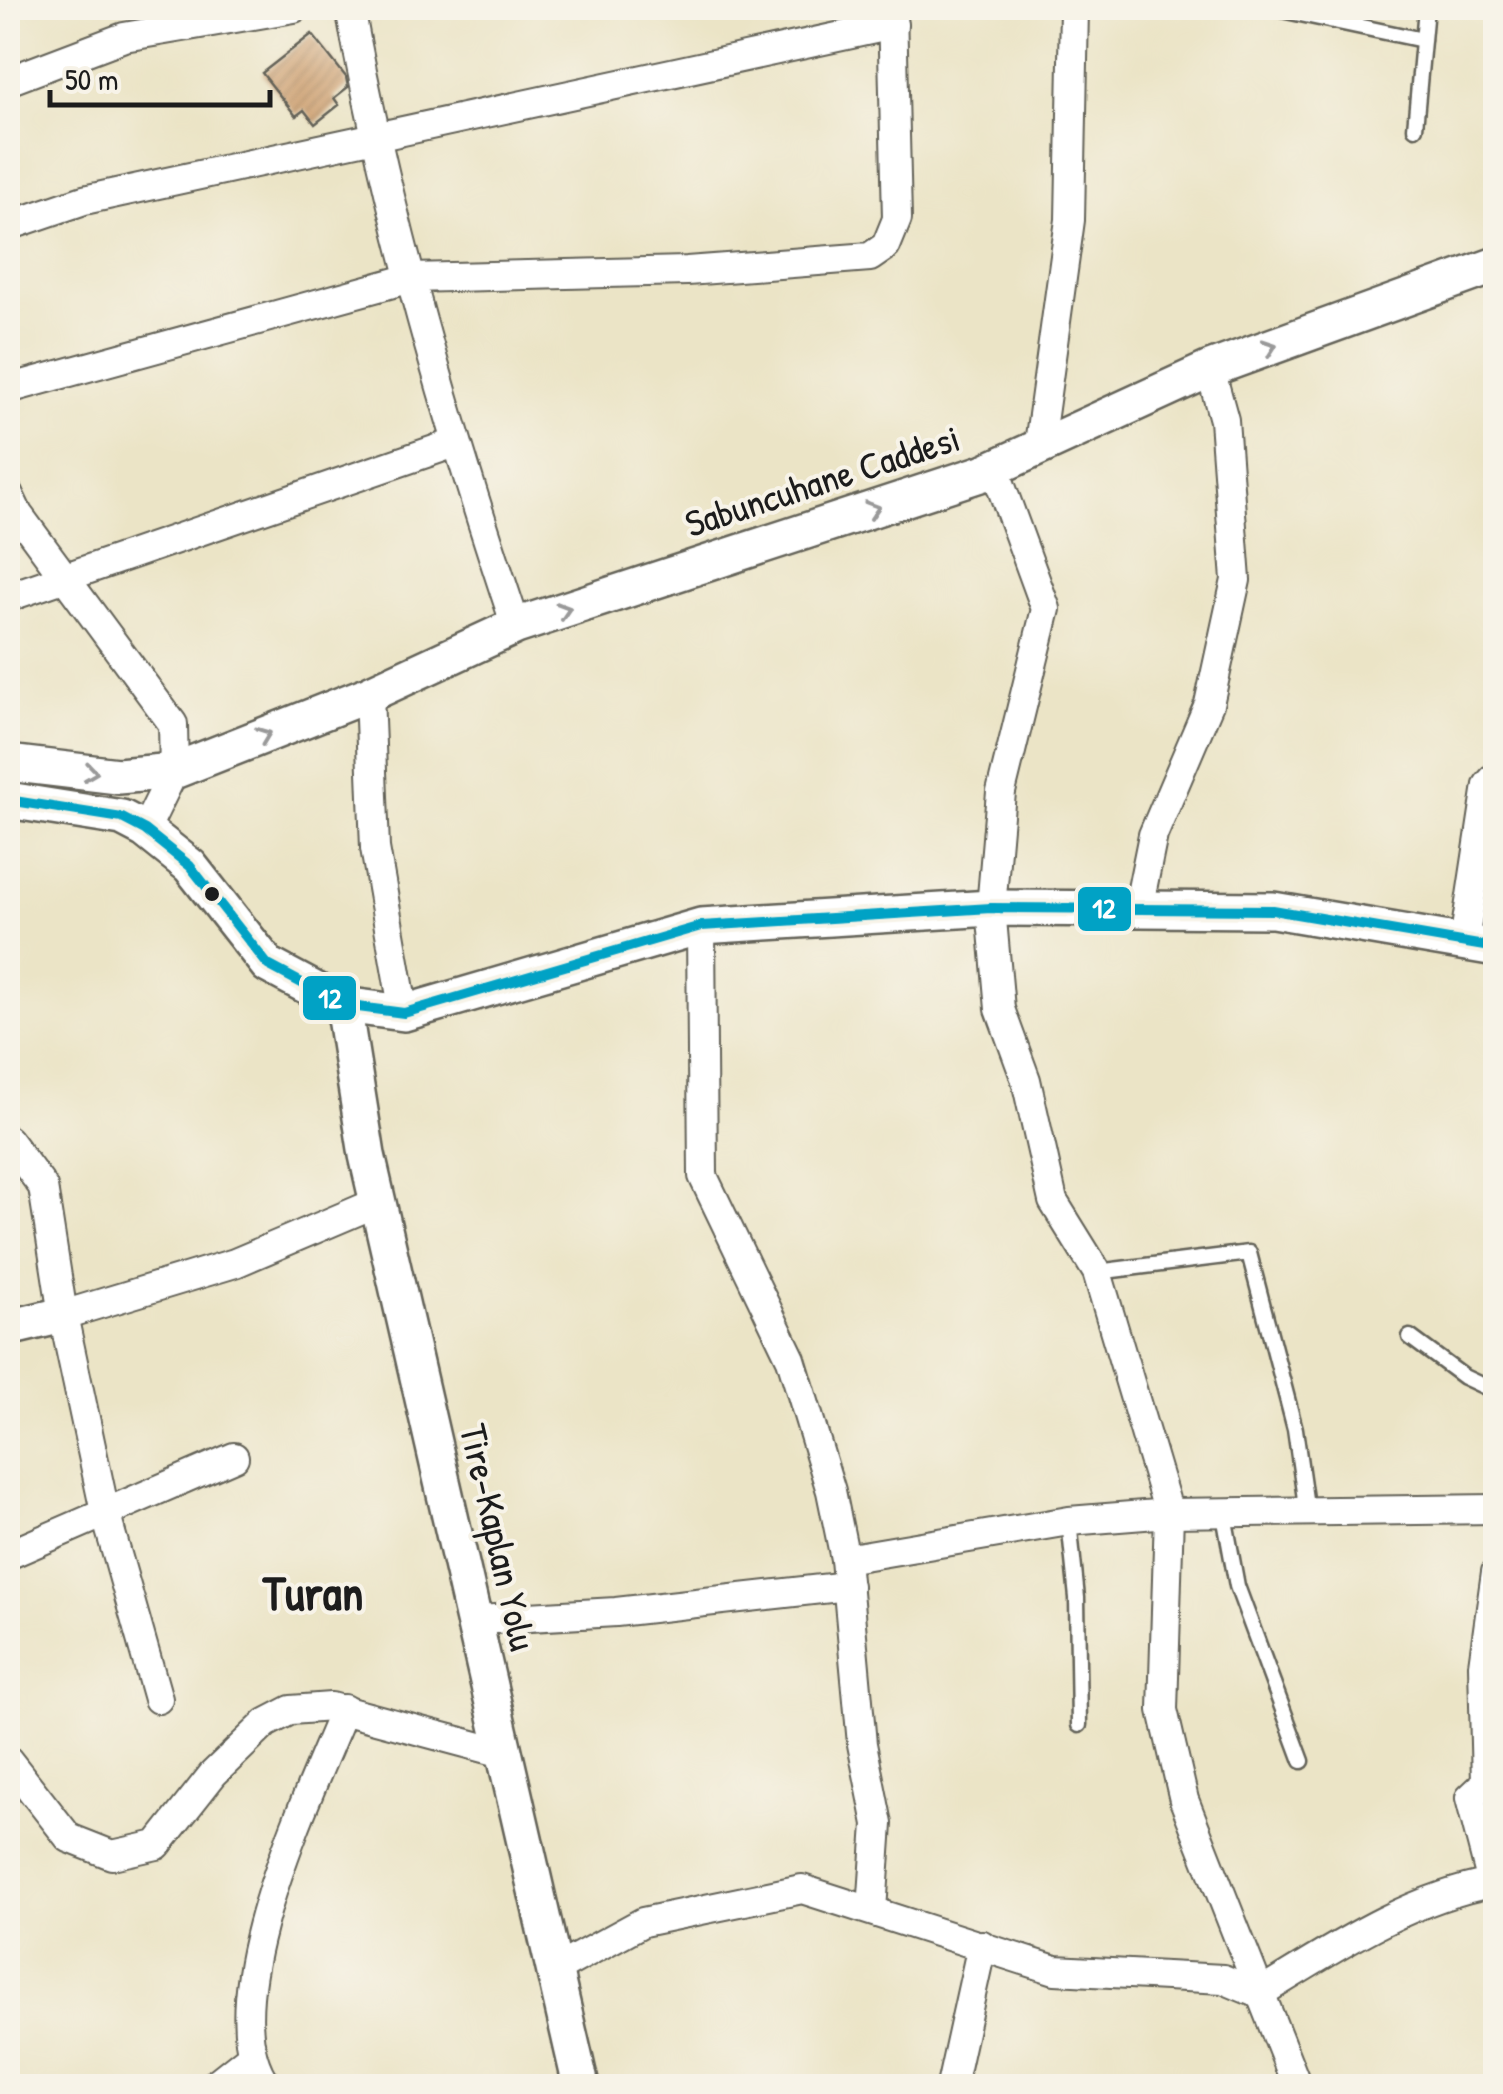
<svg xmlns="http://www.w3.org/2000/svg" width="1503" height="2094" font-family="'Patrick Hand',sans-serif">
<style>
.building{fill:url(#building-hatch)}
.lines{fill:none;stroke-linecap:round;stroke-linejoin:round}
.service-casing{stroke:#646258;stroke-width:19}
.minor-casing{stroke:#646258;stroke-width:32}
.tertiary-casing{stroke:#646258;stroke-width:40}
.service{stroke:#fff;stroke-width:14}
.minor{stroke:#fff;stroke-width:28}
.tertiary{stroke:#fff;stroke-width:35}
.bus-1-casing{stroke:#f7f3e8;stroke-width:18}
.bus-1{stroke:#01a2c5;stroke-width:10}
.oneway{stroke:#999}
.bus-dot{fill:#1c1c1c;stroke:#f7f3e8;stroke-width:4}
.labels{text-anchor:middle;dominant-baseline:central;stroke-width:8;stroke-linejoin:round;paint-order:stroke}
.street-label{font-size:38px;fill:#1c1c1c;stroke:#f7f3e8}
.district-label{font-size:48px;font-weight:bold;fill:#1c1c1c;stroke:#f7f3e8}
.line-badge{stroke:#f7f3e8;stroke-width:4}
.badge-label{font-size:28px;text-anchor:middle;font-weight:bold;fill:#fff}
</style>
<defs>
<pattern id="building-hatch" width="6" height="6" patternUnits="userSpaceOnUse" patternTransform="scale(2.5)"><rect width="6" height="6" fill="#ce9f6e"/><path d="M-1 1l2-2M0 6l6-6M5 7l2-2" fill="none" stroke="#a6815a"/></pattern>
</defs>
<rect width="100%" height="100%" fill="#f7f3e8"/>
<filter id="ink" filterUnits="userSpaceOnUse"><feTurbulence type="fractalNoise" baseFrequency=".01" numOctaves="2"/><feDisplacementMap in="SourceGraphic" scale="20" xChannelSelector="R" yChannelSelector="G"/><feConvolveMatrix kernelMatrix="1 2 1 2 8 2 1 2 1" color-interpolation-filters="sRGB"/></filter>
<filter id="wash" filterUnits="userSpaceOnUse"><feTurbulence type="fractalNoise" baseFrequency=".0048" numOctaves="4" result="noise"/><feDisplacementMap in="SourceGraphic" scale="40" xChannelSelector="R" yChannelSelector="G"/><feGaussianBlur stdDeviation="2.25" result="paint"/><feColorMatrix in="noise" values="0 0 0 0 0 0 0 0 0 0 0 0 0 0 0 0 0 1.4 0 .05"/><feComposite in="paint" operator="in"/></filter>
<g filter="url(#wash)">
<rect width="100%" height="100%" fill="#ebe4c6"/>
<g id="blocks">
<path class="building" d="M312,34l34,43 2,10 -14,11 5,7 -24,19 -11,-14 -8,6 -34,-43z"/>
</g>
</g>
<g filter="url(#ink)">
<use href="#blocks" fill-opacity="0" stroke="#646258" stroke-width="2.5"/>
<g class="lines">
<defs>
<g id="service">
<path d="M1272,8l151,32"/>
<path d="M1415,128l11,-120"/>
<path d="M1097,1272l152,-19 46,176 12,84"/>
<path d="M1410,1337l54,40 32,15"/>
<path d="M1224,1515l13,71 65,175"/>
<path d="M1069,1521l8,77 2,127"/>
</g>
<g id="minor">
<path d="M350,8c38,210 98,415 166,618"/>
<path d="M8,81l116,-44 170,-29"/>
<path d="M8,226l76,-26 809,-175"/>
<path d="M8,389l403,-111 276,-7 183,-14 16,-11 11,-27 -5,-211"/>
<path d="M1039,444l31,-224 4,-212"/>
<path d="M994,467l52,142 -45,183 -10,116 9,101 26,71 27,121 44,71 72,241 -6,197 21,90 113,286"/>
<path d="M8,493l10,21 155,210 1,47 -29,59"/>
<path d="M8,597l447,-154"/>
<path d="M369,694l6,154 29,165"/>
<path d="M1138,909l15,-74 56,-131 27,-124 -12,-160 -14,-51"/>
<path d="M701,926l2,250 88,183 40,132 14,68 17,185 16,80 -6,86"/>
<path d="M1464,942l24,-157 8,-9"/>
<path d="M8,1140l35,47 20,128 42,197 53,187"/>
<path d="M63,1315l172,-52 143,-61"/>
<path d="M8,1555l226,-98"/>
<path d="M845,1559l224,-38 100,-8 327,-4"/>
<path d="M477,1620l139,-8 232,-26"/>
<path d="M8,1760l61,78 43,17 45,-10 56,-71 53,-51 25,-13 40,-3 172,46"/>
<path d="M1492,1883l-22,-85 16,-15 -3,-118 13,-93"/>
<path d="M553,1971l90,-49 159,-33 253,81 168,9 36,15"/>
<path d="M1259,1994c75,-46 149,-96 237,-112"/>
<path d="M213,2086l38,-30"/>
<path d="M267,2086c-61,-80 43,-293 77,-377"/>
<path d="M951,2086l31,-141"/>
</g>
<g id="tertiary">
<path d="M8,763l110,13 56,-5 195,-77 147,-68 467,-153 227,-104 286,-104"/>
<path d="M8,800l114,18 23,12 45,36 78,99 75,40 61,8 297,-87 290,-18 282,2 223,38"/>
<path d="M343,1005l24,150 214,931"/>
<path d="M8,1328l55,-13"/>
</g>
</defs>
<use href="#service" class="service-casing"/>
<use href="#minor" class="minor-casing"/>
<use href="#tertiary" class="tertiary-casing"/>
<use href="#service" class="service"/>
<use href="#minor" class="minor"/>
<use href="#tertiary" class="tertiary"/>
<defs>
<path id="bus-1" d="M8,800l114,18 23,12 45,36 78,99 75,40 61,8 297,-87 290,-18 282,2 223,38"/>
</defs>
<use href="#bus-1" class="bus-1-casing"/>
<use href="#bus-1" class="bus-1"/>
</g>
<defs><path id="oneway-chevron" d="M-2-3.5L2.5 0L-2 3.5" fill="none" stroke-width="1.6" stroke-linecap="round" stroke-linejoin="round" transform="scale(2.5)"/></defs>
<g class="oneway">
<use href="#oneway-chevron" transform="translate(1270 347) rotate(-20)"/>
<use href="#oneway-chevron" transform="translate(873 509) rotate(-18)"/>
<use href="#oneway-chevron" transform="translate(564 610) rotate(-18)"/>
<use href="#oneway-chevron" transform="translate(264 735) rotate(-21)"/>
<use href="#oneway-chevron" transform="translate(91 772) rotate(8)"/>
</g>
</g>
<circle class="bus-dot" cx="212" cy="894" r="9"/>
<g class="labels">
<g class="street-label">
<text transform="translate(822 480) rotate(-18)">Sabuncuhane Caddesi</text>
<text transform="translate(499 1537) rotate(77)">Tire-Kaplan Yolu</text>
</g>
<g class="district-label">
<text x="313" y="1592">Turan</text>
</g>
</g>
<g class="line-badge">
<rect x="1076" y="885" width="57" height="48" rx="10" fill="#01a2c5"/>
<rect x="301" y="974" width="57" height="48" rx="10" fill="#01a2c5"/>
</g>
<g class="badge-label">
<text x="1104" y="918">12</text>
<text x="330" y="1008">12</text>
</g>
<rect width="1503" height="2094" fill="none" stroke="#f7f3e8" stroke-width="40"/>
<path d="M50 90v15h220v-15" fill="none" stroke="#1c1c1c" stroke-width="5"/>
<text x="65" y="90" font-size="30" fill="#1c1c1c" stroke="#f7f3e8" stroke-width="8" paint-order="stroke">50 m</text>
</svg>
